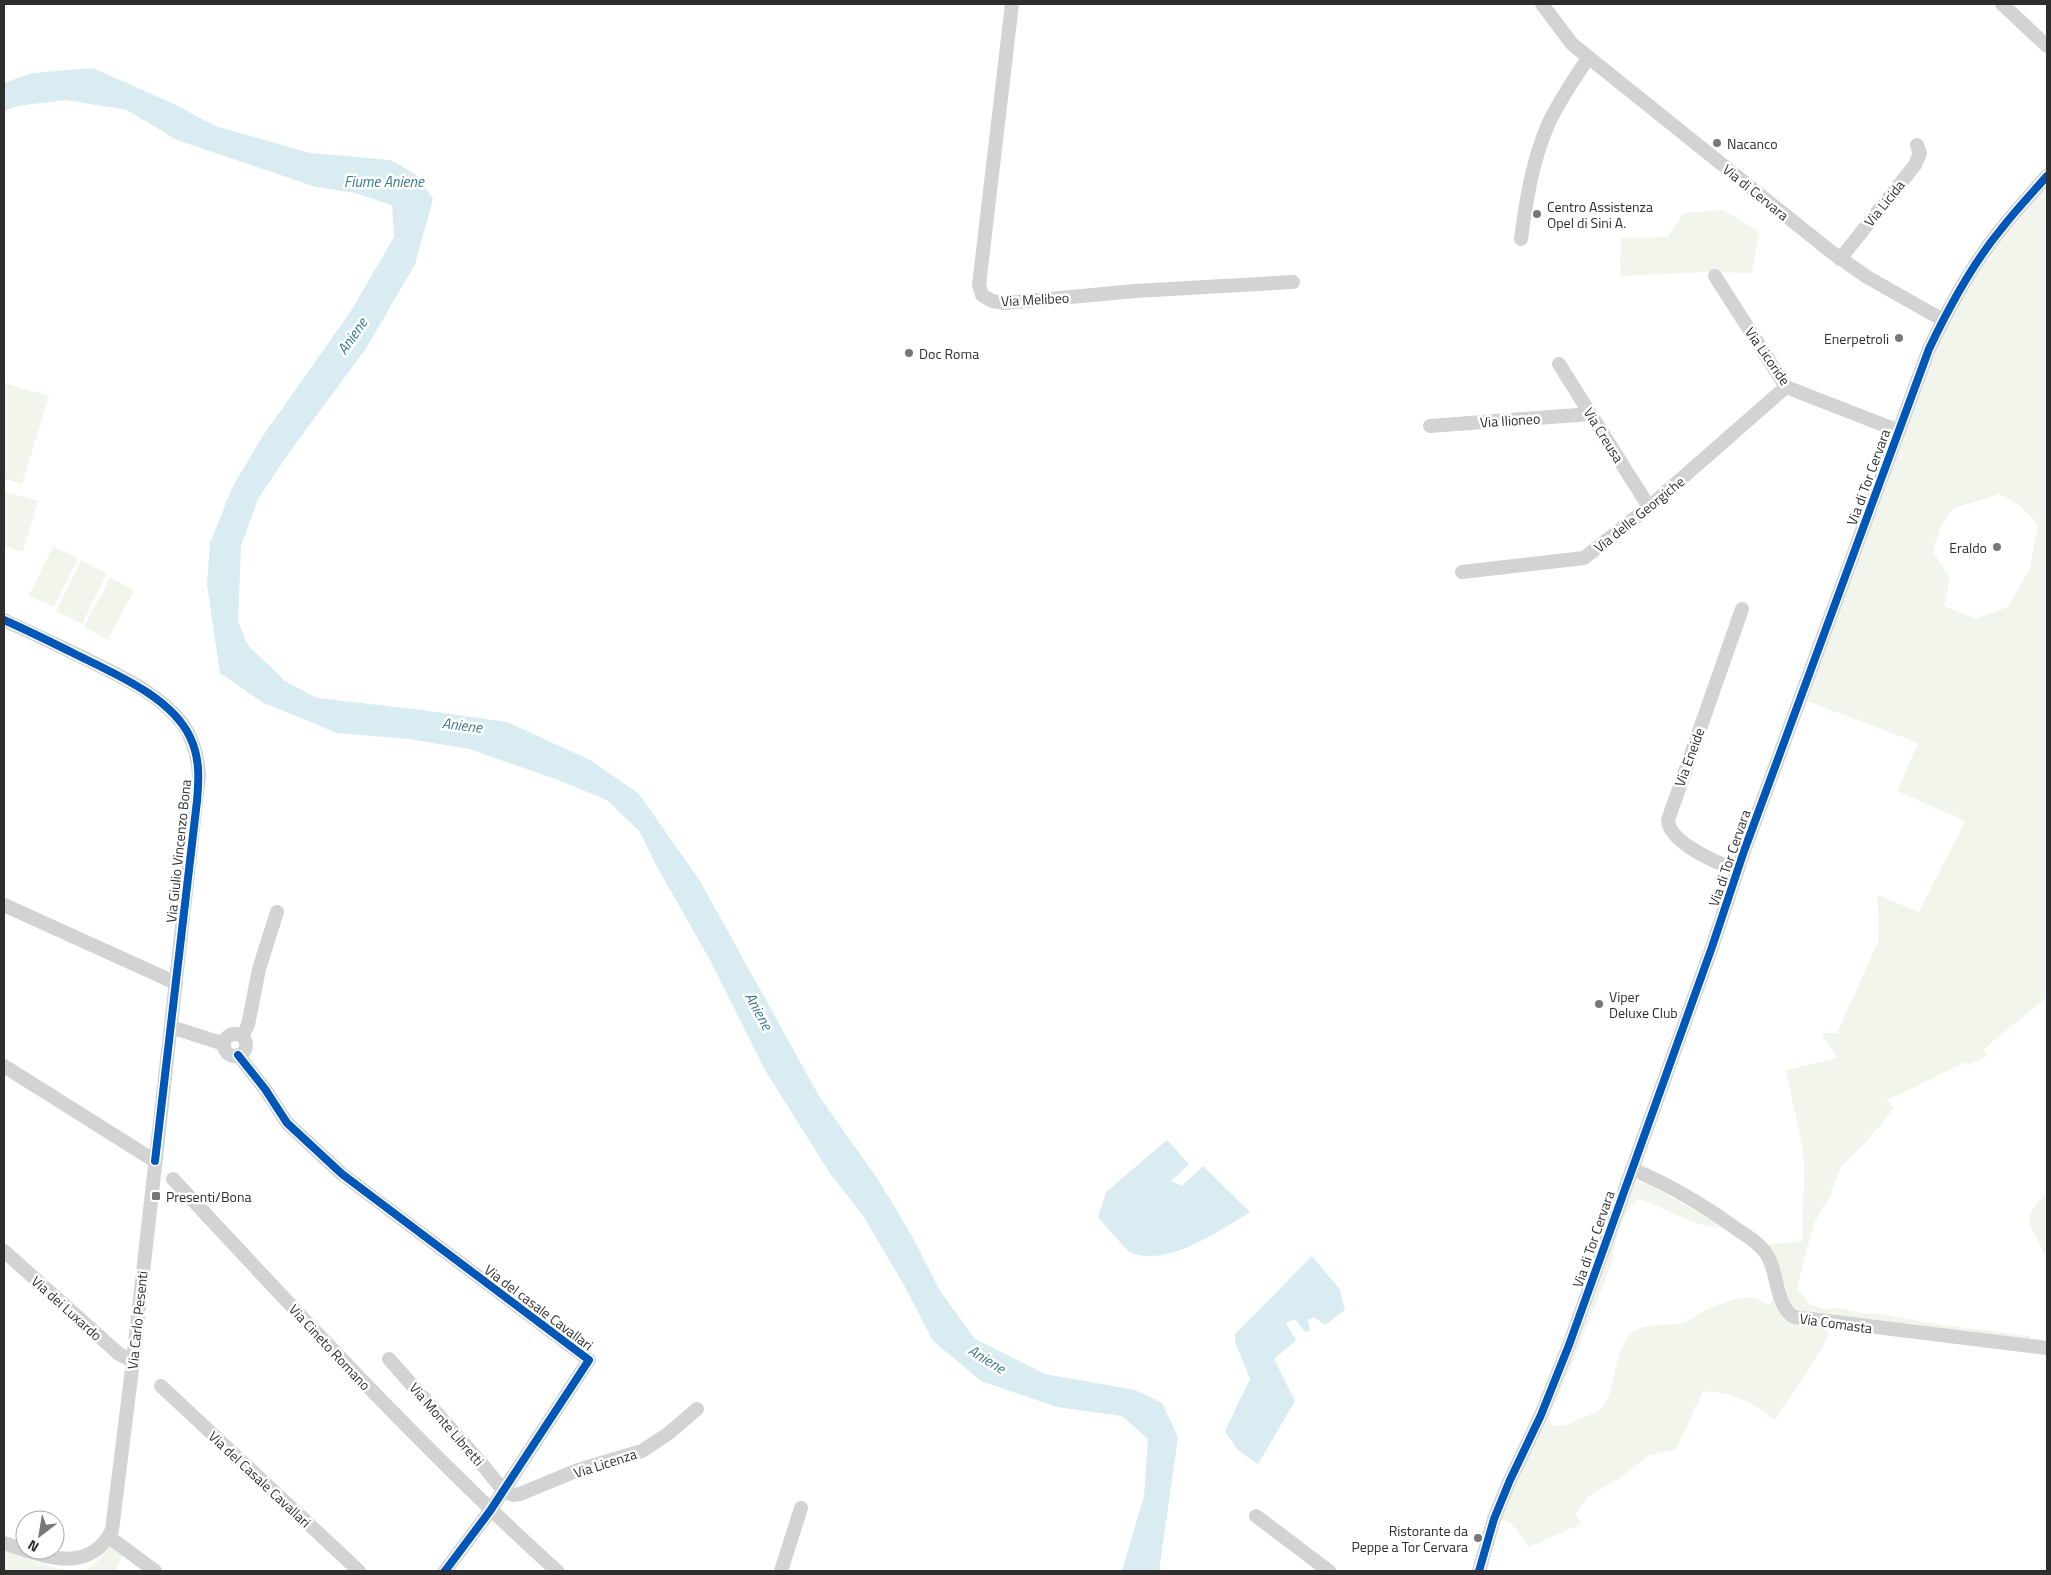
<svg xmlns="http://www.w3.org/2000/svg" width="2051" height="1575" font-family="'Titillium Web',sans-serif">
<style>
.green{fill:#f2f5eb;fill-rule:evenodd}
.water{fill:#d8ecf2}
.lines{fill:none;stroke-linecap:round;stroke-linejoin:round}
.river{stroke:#d8ecf2;stroke-width:16}
.minor{stroke:#d3d3d3;stroke-width:14}
.cycleway-casing{stroke:#fff;stroke-width:11}
.cycleway{stroke:#0057b8;stroke-width:8}
.poi-dot{fill:#777;stroke:#fff;stroke-width:2}
.labels{text-anchor:middle;dominant-baseline:central;stroke-width:5;stroke-linejoin:round;paint-order:stroke}
.poi-label{font-size:14px;fill:#2e2e2e;stroke:#fff;text-anchor:start}
.street-label{font-size:14px;fill:#2e2e2e;stroke:#fff}
.water-label{font-size:15px;font-style:italic;fill:#377a8d;stroke:#fff}
</style>
<rect width="100%" height="100%" fill="#fff"/>
<g class="green">
<path d="M2047,183v814l-63,52 3,7 -18,9 -3,-3 -79,38 7,8 -27,33 -26,26 -12,31 -15,25 -17,65 13,17 15,4 16,-1 24,6h19l45,9 101,13v6l-230,-30 -10,-8 -23,-55 4,-5 31,-2 2,-69 -1,-23 -17,-80 52,-12 -17,-25h16l42,-93 -2,-45 42,17 46,-91 -68,-30 21,-48 -113,-43 129,-349 45,-83 32,-43zM2000,494l20,12 18,19 -8,43 -22,39 -33,12 -31,-13 6,-29 -17,-25 8,-27 11,-16z"/>
<path d="M1723,210l36,21 -7,42 -46,-1 -86,4 1,-38 47,-1 16,-24z"/>
<path d="M4,383l45,13 -27,88 -18,-5z"/>
<path d="M4,491l34,10 -15,51 -19,-6z"/>
<path d="M53,546l25,12 -24,49 -25,-11z"/>
<path d="M81,560l26,13 -25,51 -26,-13z"/>
<path d="M110,578l24,12 -26,50 -24,-13z"/>
<path d="M1632,1182l16,2 77,44c-30,0 -57,-19 -85,-29 -18,7 -25,47 -29,64 -4,14 -11,29 -16,43 -15,38 -30,76 -47,112l4,7c9,3 17,-1 25,-5 8,-3 19,-7 25,-12 14,-14 11,-58 29,-74 14,-13 35,-7 52,-11 9,-2 15,-9 23,-13 9,-5 38,-15 48,-12 5,1 10,5 14,7l7,-8 52,34 2,5 -26,43 -28,41c-19,-16 -47,-30 -72,-28l-28,58 -26,5 -29,23 -33,19 -11,17 5,10 -52,23 -19,-25 -12,-4z"/>
<path d="M2047,1191v69l-18,-37 1,-10z"/>
<path d="M111,1545l12,9 -7,17h-112v-21c21,7 52,22 75,21 14,-1 25,-16 32,-26z"/>
</g>
<g class="water">
<path d="M93,68l81,36 41,22 95,27 81,7 27,16 15,23 -18,65 -48,83 -79,107 -30,45 -17,47 -3,75 17,44 62,33 105,12 85,12 85,39 47,33 61,87 119,215 60,85 33,55 28,55 35,48 70,35 90,16 27,13 16,34 -19,134h-37l22,-75 4,-57 -26,-23 -65,-9 -76,-26 -48,-40 -29,-56 -42,-71 -31,-39 -66,-105 -55,-110 -53,-93 -17,-35 -33,-32 -54,-22 -84,-29 -60,-10 -72,-6 -75,-31 -42,-29 -13,-88 3,-42 22,-55 28,-48 91,-129 43,-74 -2,-32 -37,-12 -39,-6 -139,-47 -50,-30 -61,-10 -49,6 -13,5v-28l28,-10z"/>
<path d="M1167,1140l22,24 -18,17 11,5 21,-20 47,46c-30,18 -81,55 -118,41 -6,-3 -28,-29 -34,-36l8,-25z"/>
<path d="M1312,1256l28,34 5,20 -20,15 -11,-8 -6,3 2,11 -5,1 -10,-13 -9,4 10,17 -22,19 21,42 -37,63 -20,-14 -13,-19 25,-52 -15,-37v-8z"/>
</g>
<g class="lines">
<path class="river" d="M240,646l3,6 32,30"/>
<g class="minor">
<path d="M1012,4l-33,281 3,10 10,6 13,2 130,-12 158,-9"/>
<path d="M1542,4l30,40 258,207 37,26 76,43"/>
<path d="M2002,4l45,42"/>
<path d="M1521,239c5,-38 11,-76 26,-112 10,-24 27,-47 41,-69"/>
<path d="M1840,259l75,-94 5,-12 -3,-8"/>
<path d="M1715,276l71,111 113,44"/>
<path d="M1559,364l90,143"/>
<path d="M1430,426l161,-12"/>
<path d="M1462,572l122,-14 65,-51 137,-120"/>
<path d="M4,620c26,12 51,24 76,36 35,18 77,35 102,67 11,15 16,34 17,53l-66,585 -21,169c-22,45 -68,27 -108,13"/>
<path d="M1738,870c-19,-6 -69,-27 -70,-50l74,-211"/>
<path d="M4,905l172,78"/>
<path d="M171,1027l53,17"/>
<circle cx="235" cy="1045" r="11"/>
<path d="M242,1036l6,-11 11,-56 18,-57"/>
<path d="M238,1055l27,34 22,34 55,51 247,186 -99,151 -45,60"/>
<path d="M4,1066l151,95"/>
<path d="M1632,1169c38,16 73,37 106,61 10,7 23,14 29,25 12,19 7,48 27,62l253,31"/>
<path d="M173,1179c125,134 248,269 384,392"/>
<path d="M4,1251l115,103 14,7"/>
<path d="M389,1359l92,104 22,27 10,5 7,-1 58,-24 64,-19 27,-18 28,-24"/>
<path d="M161,1386l198,185"/>
<path d="M1256,1516l73,55"/>
<path d="M109,1537l46,34"/>
<path d="M781,1571l20,-63"/>
<path d="M1479,1571l15,-52 16,-39 31,-65 28,-70 143,-398 32,-96 185,-502c20,-42 43,-85 73,-121 14,-18 30,-35 45,-52"/>
</g>
<defs>
<g id="cycleway">
<path d="M4,620c25,11 49,23 73,35 38,19 94,42 113,82 10,21 9,41 7,64l-42,360"/>
<path d="M238,1055l27,34 22,34 55,51 247,186 -99,151 -45,60"/>
<path d="M1479,1571l15,-52 16,-39 31,-65 28,-70 143,-398 32,-96 185,-502c20,-42 43,-85 73,-121 14,-18 30,-35 45,-52"/>
</g>
</defs>
<use href="#cycleway" class="cycleway-casing"/>
<use href="#cycleway" class="cycleway"/>
</g>
<g class="poi-dot">
<circle cx="1717" cy="143" r="5"/>
<circle cx="1537" cy="214" r="5"/>
<circle cx="1899" cy="338" r="5"/>
<circle cx="909" cy="353" r="5"/>
<circle cx="1997" cy="547" r="5"/>
<circle cx="1599" cy="1004" r="5"/>
<rect x="151" y="1191" width="10" height="10" rx="2.5"/>
<circle cx="1478" cy="1538" r="5"/>
</g>
<g class="labels">
<g class="poi-label">
<text x="1727" y="143">Nacanco</text>
<text x="1547" y="206">Centro Assistenza<tspan x="1547" dy="16">Opel di Sini A.</tspan></text>
<text x="1889" y="338" text-anchor="end">Enerpetroli</text>
<text x="919" y="353">Doc Roma</text>
<text x="1987" y="547" text-anchor="end">Eraldo</text>
<text x="1609" y="996">Viper<tspan x="1609" dy="16">Deluxe Club</tspan></text>
<text x="166" y="1196">Presenti/Bona</text>
<text x="1468" y="1530" text-anchor="end">Ristorante da<tspan x="1468" dy="16">Peppe a Tor Cervara</tspan></text>
</g>
<g class="street-label">
<text transform="translate(1756 192) rotate(39)">Via di Cervara</text>
<text transform="translate(1884 203) rotate(-51)">Via Licida</text>
<text transform="translate(1035 299) rotate(-3)">Via Melibeo</text>
<text transform="translate(1768 356) rotate(55)">Via Licoride</text>
<text transform="translate(1510 420) rotate(-4)">Via Ilioneo</text>
<text transform="translate(1604 435) rotate(58)">Via Creusa</text>
<text transform="translate(1868 477) rotate(-70)">Via di Tor Cervara</text>
<text transform="translate(1639 514) rotate(-39)">Via delle Georgiche</text>
<text transform="translate(1689 757) rotate(-70)">Via Eneide</text>
<text transform="translate(178 851) rotate(-84)">Via Giulio Vincenzo Bona</text>
<text transform="translate(1729 858) rotate(-71)">Via di Tor Cervara</text>
<text transform="translate(1593 1239) rotate(-71)">Via di Tor Cervara</text>
<text transform="translate(539 1307) rotate(37)">Via del casale Cavallari</text>
<text transform="translate(67 1308) rotate(42)">Via dei Luxardo</text>
<text transform="translate(137 1320) rotate(-84)">Via Carlo Pesenti</text>
<text transform="translate(1836 1323) rotate(8)">Via Comasta</text>
<text transform="translate(330 1347) rotate(47)">Via Cineto Romano</text>
<text transform="translate(447 1424) rotate(49)">Via Monte Libretti</text>
<text transform="translate(605 1463) rotate(-18)">Via Licenza</text>
<text transform="translate(260 1479) rotate(43)">Via del Casale Cavallari</text>
</g>
<g class="water-label">
<text x="384" y="181">Fiume Aniene</text>
<text transform="translate(352 336) rotate(-55)">Aniene</text>
<text transform="translate(462 725) rotate(7)">Aniene</text>
<text transform="translate(759 1011) rotate(61)">Aniene</text>
<text transform="translate(987 1359) rotate(32)">Aniene</text>
</g>
</g>
<rect width="2051" height="1575" fill="none" stroke="#2e2e2e" stroke-width="10"/>
<g transform="translate(40 1535) rotate(211)"><circle r="24" fill="#ffffff" stroke="#ababab"/>
<path d="M0-4L9 19L0 12L-9 19Z" fill="#777777"/>
<text y="-8" font-size="14" font-weight="bold" text-anchor="middle" fill="#2e2e2e">N</text>
</g>
</svg>
